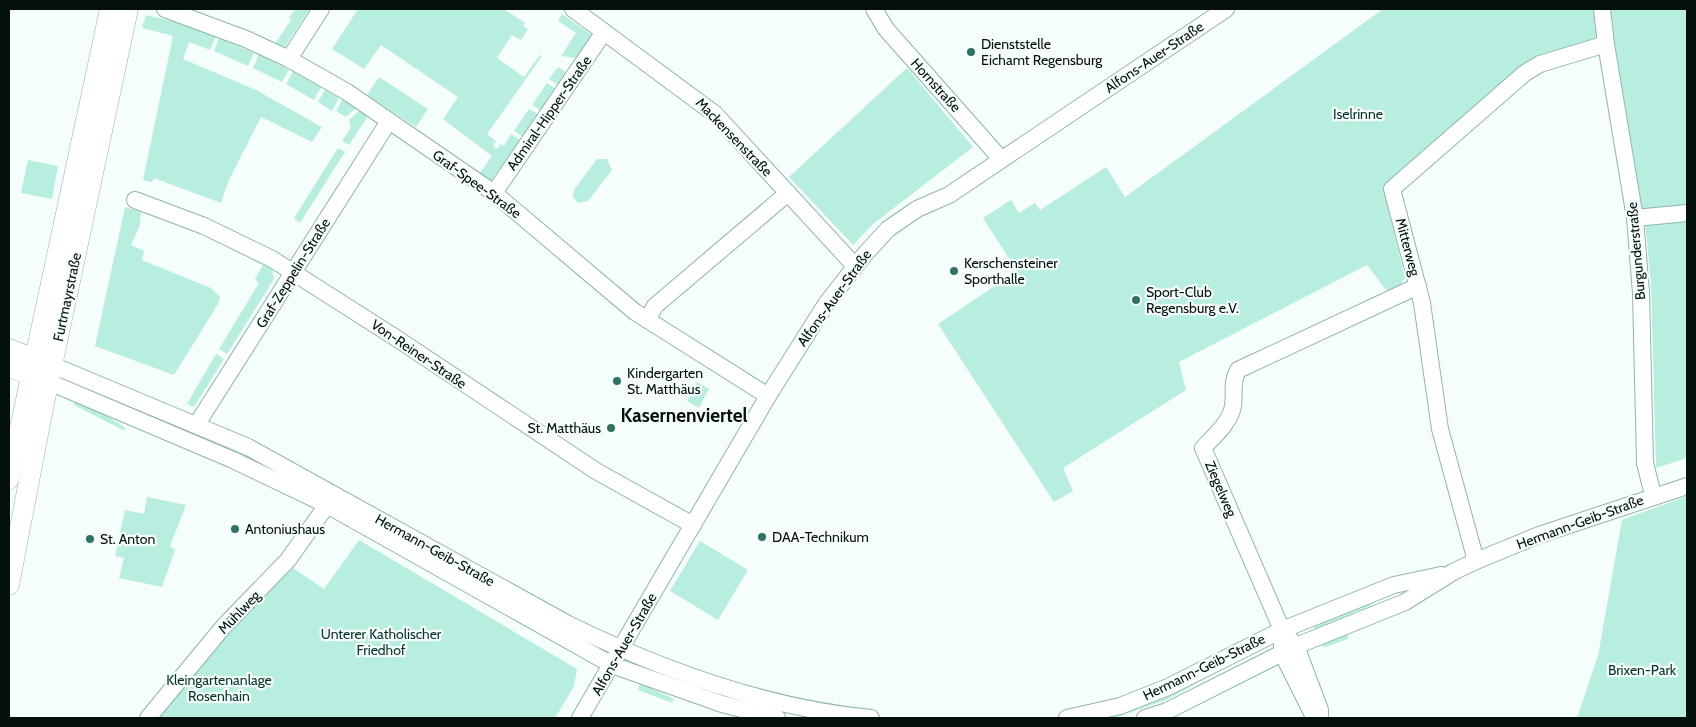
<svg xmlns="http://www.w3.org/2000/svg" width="1696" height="727" font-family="Cabin,sans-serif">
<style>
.green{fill:#b8eedf}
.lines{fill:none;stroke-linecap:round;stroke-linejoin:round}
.minor-casing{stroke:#8eb5ab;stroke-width:18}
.major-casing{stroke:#8eb5ab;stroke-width:21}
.minor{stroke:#fff;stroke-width:16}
.major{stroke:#fff;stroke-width:20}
.poi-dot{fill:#307264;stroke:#f5fefb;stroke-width:2}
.labels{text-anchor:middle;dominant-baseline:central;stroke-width:4.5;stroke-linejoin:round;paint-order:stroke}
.poi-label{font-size:14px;fill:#03100c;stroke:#f5fefb;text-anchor:start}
.street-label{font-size:14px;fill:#03100c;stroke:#f5fefb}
.park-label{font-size:14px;fill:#073229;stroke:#f5fefb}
.district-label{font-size:19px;font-weight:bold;fill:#03100c;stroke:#f5fefb}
</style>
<rect width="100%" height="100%" fill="#f5fefb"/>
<g class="green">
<path d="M295,9h15l-26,39 -9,-4 16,-24 -2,-2z"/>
<path d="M358,9h146l21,14 -2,3 5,3 -7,11 -9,-5 -15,23 27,19 16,-22 2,1 -55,78 9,7 -3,5 4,3 3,-5 4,2 7,-12 9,6 -30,42 -11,-8 13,-18 -49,-37 15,-22 -77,-52 -17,24 -32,-20z"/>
<path d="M1383,9h212l3,29 -75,27 -140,122 22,91 -5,7 -13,6 -20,-26 -188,97 7,28 -123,78 10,23 -19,11 -116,-178 79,-53 -34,-53 28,-18 8,13 16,-10 5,7 66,-43 19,30z"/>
<path d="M1609,9h78v449l-31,10 -5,-183 -5,-54z"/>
<path d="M562,14l31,22 -15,22 -17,-2 15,-23 -18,-12z"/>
<path d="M146,15l29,7 41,14 -6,14 -21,-8 -6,17 73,31 66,37 -10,15 -51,-25 -33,65 -7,21 -67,-25 -2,4 -9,-2 30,-144 -31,-8z"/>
<path d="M219,38l35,15 -6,13 -34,-15z"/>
<path d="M259,54l30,16 -7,12 -29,-14z"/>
<path d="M558,67l9,6 -9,12 -9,-6z"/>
<path d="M907,68l66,79 -100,77 -20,21 -64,-68z"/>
<path d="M293,71l28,16 -7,13 -28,-16z"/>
<path d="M379,77l49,32 -12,18 -49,-32z"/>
<path d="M547,83l9,6 -15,22 -9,-6z"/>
<path d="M325,90l14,8 -7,13 -14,-9z"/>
<path d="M342,100l14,8 -10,9 -10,-6z"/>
<path d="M529,109l9,5 -16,22 -8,-5z"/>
<path d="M359,111l9,5 -19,29 -7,-4 9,-13 -2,-8z"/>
<path d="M338,148l7,4 -45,71 -6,-5z"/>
<path d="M597,159h10l5,11 -24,31 -10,2 -5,-6 1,-7z"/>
<path d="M28,160l30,6 -6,33 -31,-6z"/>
<path d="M125,207l16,5 -1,13 -9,20 13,6 -2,9 69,28 9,9 -2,7 -44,71 -79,-29z"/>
<path d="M251,257l21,11 2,11 -47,75 -8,-5 40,-66 -4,-4 8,-14 -13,-6z"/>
<path d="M216,354l8,5 -30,48 -7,-3z"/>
<path d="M697,382l12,7 -10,19 -12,-7z"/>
<path d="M74,402l33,14 18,12v3l-51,-26z"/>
<path d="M1687,496v222h-110l21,-62 24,-136z"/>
<path d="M147,497l39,8 -16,41 5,4 -13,37 -43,-9 5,-20 -9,-2 10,-46 19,4z"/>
<path d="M359,540l218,129 -3,17 -19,32h-398l74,-89 62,-61 31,21z"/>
<path d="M700,541l48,29 -30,50 -48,-29z"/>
<path d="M1371,603l1,2 -57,24 -1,-3z"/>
<path d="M1348,633v6l-23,8 -3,-1v-4z"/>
<path d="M1252,653l-86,47 -52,18h-26z"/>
<path d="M640,683l34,16 -2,4 -34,-13z"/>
</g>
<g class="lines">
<defs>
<g id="minor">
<path d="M165,9l81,30 43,20 58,33 147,101 141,119 133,84"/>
<path d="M573,9l142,105 140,152"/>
<path d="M874,9l12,20 115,130"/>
<path d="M1602,9l4,35 29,174 6,75 4,170 8,32"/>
<path d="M289,59l32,-50"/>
<path d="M494,193l110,-161"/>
<path d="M135,200l69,26 68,33 121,77 203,135 97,54"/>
<path d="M1635,218l52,-5"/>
<path d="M647,320l8,-14 133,-113"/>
<path d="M52,365l196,82 320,177c94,46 198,84 303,94"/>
<path d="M49,382l184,78 94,45 285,160 110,39 55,14"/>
<path d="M197,424l192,-303"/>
<path d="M1476,561l-36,-132 -18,-126 -30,-114 133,-116 15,-9 66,-20"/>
<path d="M1282,642v11l32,64"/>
<path d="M148,718l76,-92 64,-66 39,-55"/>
<path d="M580,718l188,-322 58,-92 39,-50 23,-25 29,-20 32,-14 277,-186"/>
<path d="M1067,718l53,-12 48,-19 114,-57 112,-45 47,-10"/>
<path d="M1145,718l22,-7 129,-65 109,-44 48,-30 23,-11 63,-26 148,-49"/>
<path d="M1320,718v-8l-24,-64 -14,-16 -79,-182c11,-12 27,-25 30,-42 2,-13 -2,-24 5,-36l180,-84"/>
</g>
<g id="major">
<path d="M9,349l37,14"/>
<path d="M9,367l33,12"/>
<path d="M9,479l101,-470"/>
<path d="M9,585l35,-182 84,-394"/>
</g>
</defs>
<use href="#minor" class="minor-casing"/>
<use href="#major" class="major-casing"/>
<use href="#minor" class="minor"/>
<use href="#major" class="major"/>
</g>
<g class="poi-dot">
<circle cx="971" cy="52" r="5"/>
<circle cx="954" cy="271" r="5"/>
<circle cx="1136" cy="300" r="5"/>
<circle cx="617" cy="381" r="5"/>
<circle cx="611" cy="428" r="5"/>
<circle cx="235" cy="529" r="5"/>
<circle cx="762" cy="537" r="5"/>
<circle cx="90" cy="539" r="5"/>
</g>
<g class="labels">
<g class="poi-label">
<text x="981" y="44">Dienststelle<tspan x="981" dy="16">Eichamt Regensburg</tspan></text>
<text x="964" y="263">Kerschensteiner<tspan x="964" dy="16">Sporthalle</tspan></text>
<text x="1146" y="292">Sport-Club<tspan x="1146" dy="16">Regensburg e.V.</tspan></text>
<text x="627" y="373">Kindergarten<tspan x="627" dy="16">St. Matthäus</tspan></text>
<text x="601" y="428" text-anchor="end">St. Matthäus</text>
<text x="245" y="529">Antoniushaus</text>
<text x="772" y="537">DAA-Technikum</text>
<text x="100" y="539">St. Anton</text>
</g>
<g class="street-label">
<text transform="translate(1154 57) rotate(-34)">Alfons-Auer-Straße</text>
<text transform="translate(936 85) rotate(48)">Hornstraße</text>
<text transform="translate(549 113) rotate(-55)">Admiral-Hipper-Straße</text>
<text transform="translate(734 137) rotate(46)">Mackensenstraße</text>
<text transform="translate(477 184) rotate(36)">Graf-Spee-Straße</text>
<text transform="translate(1408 247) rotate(75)">Mitterweg</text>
<text transform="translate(1636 251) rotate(-95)">Burgunderstraße</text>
<text transform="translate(293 273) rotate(-58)">Graf-Zeppelin-Straße</text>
<text transform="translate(67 297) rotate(-78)">Furtmayrstraße</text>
<text transform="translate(834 298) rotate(-54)">Alfons-Auer-Straße</text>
<text transform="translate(419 354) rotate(34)">Von-Reiner-Straße</text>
<text transform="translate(1221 489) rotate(67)">Ziegelweg</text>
<text transform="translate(1580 522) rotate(-20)">Hermann-Geib-Straße</text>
<text transform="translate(435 550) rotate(29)">Hermann-Geib-Straße</text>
<text transform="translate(239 612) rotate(-46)">Mühlweg</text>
<text transform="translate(624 644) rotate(-60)">Alfons-Auer-Straße</text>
<text transform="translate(1204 667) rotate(-26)">Hermann-Geib-Straße</text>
</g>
<g class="park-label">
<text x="1358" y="114">Iselrinne</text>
<text x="381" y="634">Unterer Katholischer<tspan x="381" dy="16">Friedhof</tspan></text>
<text x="1642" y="670">Brixen-Park</text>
<text x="219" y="680">Kleingartenanlage<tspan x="219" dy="16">Rosenhain</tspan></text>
</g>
<g class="district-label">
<text x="684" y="415">Kasernenviertel</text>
</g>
</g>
<rect width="1696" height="727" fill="none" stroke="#03100c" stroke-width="20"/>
</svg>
